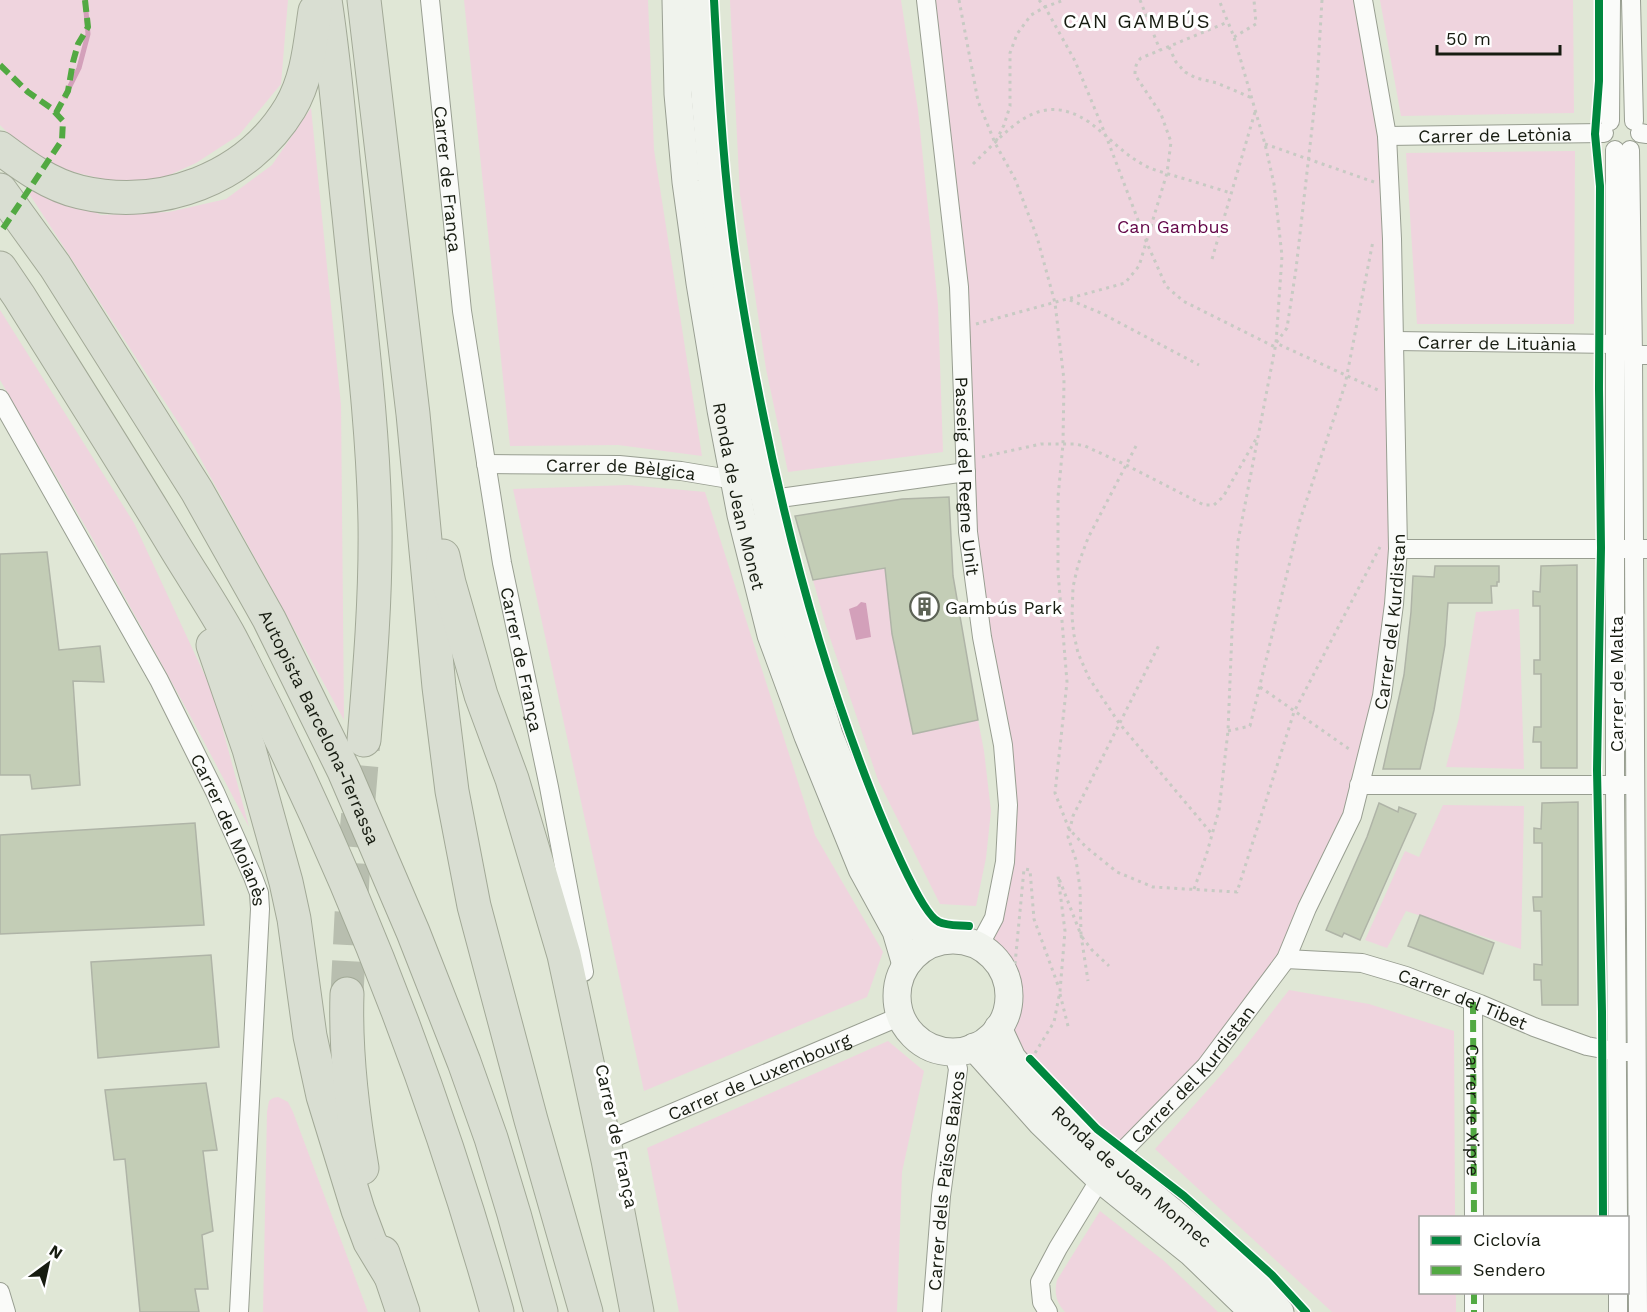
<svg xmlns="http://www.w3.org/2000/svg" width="1647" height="1312" font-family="'Work Sans',sans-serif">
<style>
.green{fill:#efd4de}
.water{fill:#d3a0ba}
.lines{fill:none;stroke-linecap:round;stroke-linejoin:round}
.stream{stroke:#d3a0ba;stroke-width:5}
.building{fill:#c3cdb6;stroke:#afb4a7;stroke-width:1.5}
.highway-tunnel{stroke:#b8beaf;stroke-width:33;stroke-dasharray:33 16;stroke-linecap:butt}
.street-casing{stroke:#989e91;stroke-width:20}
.secondary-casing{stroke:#989e91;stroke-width:29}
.highway-casing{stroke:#a2a997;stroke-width:35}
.path{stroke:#c7cac3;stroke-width:3;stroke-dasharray:3 4.5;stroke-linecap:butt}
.street{stroke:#fafbf9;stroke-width:18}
.secondary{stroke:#f0f3ed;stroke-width:27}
.highway{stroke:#d9ded2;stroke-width:33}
.quiet{stroke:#52a942;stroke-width:6;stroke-dasharray:12 6;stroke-linecap:butt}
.cycleway-casing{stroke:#fff;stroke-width:11}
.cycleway{stroke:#00873e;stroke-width:8}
.labels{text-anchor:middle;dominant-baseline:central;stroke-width:6;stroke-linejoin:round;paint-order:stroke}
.street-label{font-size:18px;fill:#171c11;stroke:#fff}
.park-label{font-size:18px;fill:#640749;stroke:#fff}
.poi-label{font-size:18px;fill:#171c11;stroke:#fff;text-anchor:start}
.neighbourhood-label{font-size:20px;letter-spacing:1.5px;fill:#171c11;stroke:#fff}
</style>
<rect width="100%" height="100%" fill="#e0e7d6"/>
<g class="green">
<path d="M0,0h288l-7,84 -42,51 -43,28 -42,19 -47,-2 -46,-11 -40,-23 -21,-21z"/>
<path d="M464,0h184l6,150 48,306 -84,-11 -108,1z"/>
<path d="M730,0h171l17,110 20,195 5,147 -155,20 -22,-103 -26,-174z"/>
<path d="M926,0h437l24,136 7,468 -42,212 -66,143 -174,203 -114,-134 9,-18 2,-16 -4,-19 -9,-15 -17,-14 15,-28 14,-113 -26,-168 -23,-350z"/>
<path d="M1380,0h193l1,113 -173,3z"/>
<path d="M311,108l30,297 3,315 -151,-275 -165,-253 6,-8 67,31 68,-3 57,-13 46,-34z"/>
<path d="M1575,151l-1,173h-157l-11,-171z"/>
<path d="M0,310l134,213 79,170 36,134 -57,-108 -98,-178 -94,-161z"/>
<path d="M628,485l77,7 110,343 68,117 -16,45 -223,94 -131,-602z"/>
<path d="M949,497l4,79 25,144 6,31 7,60 -5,47 -10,48 -36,-2 -62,-124 -52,-154 -31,-110 107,-17z"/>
<path d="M1519,609l5,160 -78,-2 13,-49 17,-106z"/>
<path d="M1443,805l81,1 -3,143 -115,-38 -19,37 -22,-8 40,-89 14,6z"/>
<path d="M1289,990l80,14 85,27 1,186 -35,1v74l36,1v19h-124l-177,-163 83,-93z"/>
<path d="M888,1041l36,30 -22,101 -5,140h-218l-32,-164z"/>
<path d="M278,1097l10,5 5,10 75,200h-105l4,-200 2,-11 4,-3z"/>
<path d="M1100,1211l64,50 54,51h-153c-9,-10 -11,-19 -8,-32z"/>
</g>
<path class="water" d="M861,602l5,1 5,34 -15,3 -7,-31 8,-3z"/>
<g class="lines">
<path class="stream" d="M65,96l14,-28 9,-34 -3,-34"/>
</g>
<g class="building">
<path d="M949,497l4,79 25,144 -65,14 -21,-100 -7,-66 -72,12 -18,-64 107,-17z"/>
<path d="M47,552l12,98 41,-4 4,36 -31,-1 7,104 -48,4 -2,-14h-30v-221z"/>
<path d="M1577,565v203h-36v-26h-8l1,-15h7v-53h-7v-14h6v-54h-7v-15l7,1 1,-26z"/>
<path d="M1435,566h64v16h-2v4h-6l1,17h-44l-3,42 -11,65 -14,59h-37l21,-94 7,-63 2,-36 21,1z"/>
<path d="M1578,802v203h-36l-1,-25h-7v-16l8,1 -1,-54h-7l-1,-14h9v-54h-8v-15l7,1 1,-26z"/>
<path d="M1379,803l19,9 1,-5 17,7 -56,126 -16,-7 -2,4 -16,-7 41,-93z"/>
<path d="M195,823l9,102 -204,9v-99z"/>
<path d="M1420,915l74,28 -11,31 -75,-28z"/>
<path d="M211,955l8,92 -121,11 -7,-96z"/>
<path d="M206,1083l11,67 -14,1 10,80 -11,4 6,54h-13l4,23h-59l-15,-153 -11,1 -9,-70z"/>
</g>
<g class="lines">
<path class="highway-tunnel" d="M347,994l7,-137 10,-117"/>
<defs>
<g id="street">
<path id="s1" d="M430,0l32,311 40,252 47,224 35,185"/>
<path id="s2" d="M926,0l33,287 9,245 14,105 21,108 5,60 -3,57 -11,56 -15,28"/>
<path d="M1631,0l3,121"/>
<path d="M1610,121l1,-121"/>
<path d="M1640,133l7,1"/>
<path id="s3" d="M1387,136l217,-3"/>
<path d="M1615,150v635l3,433"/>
<path d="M1630,150l3,205 5,957"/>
<path id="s4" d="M1395,341l220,3 18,11h14"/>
<path id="s5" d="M0,399l159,281 56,112 38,85 6,16 1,16 -21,403"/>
<path id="s6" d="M486,464l133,1 62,6 54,9 45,18 186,-26"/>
<path d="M1398,549h249"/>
<path d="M1359,785h269"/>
<path id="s7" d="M1286,959l76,4 44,13 74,28 54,23 53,19 31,6h10"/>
<path id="s8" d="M1473,1002l1,216"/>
<path id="s9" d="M618,1136l283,-120"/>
<path d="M0,1292l6,20"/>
<path d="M1474,1292v20"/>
<path d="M1618,1292v20"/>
<path id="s10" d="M932,1312l9,-116 17,-127 -5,-18"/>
<path id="s11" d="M1048,1312l-6,-10 -2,-20 18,-34 42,-69 12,-17 94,-96 80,-107 21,-51 45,-92 30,-120 12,-92 4,-55 -6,-310 -5,-103 -24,-136"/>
</g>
<g id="secondary">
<path id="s12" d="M676,0l2,94 8,88 14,101 21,127 20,105 30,120 37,101 54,133 34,62 10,34"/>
<path d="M697,0l15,179 14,101 20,126 24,118 26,103 33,108 51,126 33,61 22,20"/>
<circle cx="953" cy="996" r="56"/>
<path id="s13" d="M998,1028l14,30 43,50 57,54 94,78 51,45 23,27"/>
<path d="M974,1047l67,75 36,35 23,22 92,74 61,59"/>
</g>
<g id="highway">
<path d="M325,0c11,71 16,144 24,216 10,102 24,204 26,307 1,73 -5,145 -11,217"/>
<path d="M364,0l49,414 26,273 13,104 22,115 57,214 55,192"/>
<path d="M0,148c24,18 50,37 80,44 80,19 167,-13 210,-84 18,-30 20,-64 25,-97"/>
<path id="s14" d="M0,190l55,76 142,225 72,128 75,152 69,161 51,130 27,76 23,76 27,98"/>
<path d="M0,268l19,28c50,80 101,160 150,241 20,34 43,67 62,102 111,214 201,440 266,673"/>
<path d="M443,556l6,27 32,112 31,84 52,176 44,205 29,152"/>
<path d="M213,645l36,104 37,133 8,37 16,117 13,60 35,114 12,32 20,33"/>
<path d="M347,994c-2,59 5,116 15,174"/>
<path d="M383,1253l20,59"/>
</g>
</defs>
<use href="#street" class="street-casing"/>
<use href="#secondary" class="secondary-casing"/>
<use href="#highway" class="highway-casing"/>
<g class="path">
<path d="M959,0l19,101 17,42 20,36 22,58 18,66 9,77 -1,64 -5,53v75l9,110 -12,111 14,36 17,18 31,25 36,15 84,5 57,-180 86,-165"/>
<path d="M1039,0l6,7 30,54 31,75 40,105 20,45 17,15 92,46"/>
<path d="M1140,0l20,50"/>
<path d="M1322,0l-5,84 -21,185 -9,59 -11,15 104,48"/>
<path d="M1234,37l22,-13 -2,-24"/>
<path d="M1169,47l7,15 9,10 11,6 21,5 35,15"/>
<path d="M996,141l8,-16 6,-19v-53l7,-19 14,-19 14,-8 19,-7"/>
<path d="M1265,144l109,38"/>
<path d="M973,164c35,-33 65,-76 116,-42 19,14 34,32 55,43 10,6 23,8 34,12 18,5 36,11 53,16"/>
<path d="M1212,259l43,-147"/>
<path d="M1070,300l33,14 96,51"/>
<path d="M976,324l149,-41 14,-17 28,-93 4,-31 -10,-28 -26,-39c0,-8 1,-12 6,-17l87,-36"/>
<path d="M1136,446l-48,92 -10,27 -5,22 -1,30 2,18 4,18 11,25 30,45 93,111"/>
<path d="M982,457l59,-13h34l10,2 41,19 78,40h10l9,-8 33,-58"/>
<path d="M1260,687l92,64"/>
<path d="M1228,731l22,-5 50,-206 45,-135 28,-144"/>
<path d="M1194,889l12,-33 13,-46 9,-79 4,-100 6,-90 38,-198 6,-87 -8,-72 -9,-40 -31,-107 -15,-37"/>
<path d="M1081,935l7,46"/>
<path d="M1082,937l10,13 17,16"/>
<path d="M1015,964l9,-95 6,1 4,49 25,69"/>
<path d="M1060,994l9,36"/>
<path d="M1035,1053l19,-31 6,-31 5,-60 -7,-55 23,59 -1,-47 -4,-28 -8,-23 5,-21 87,-173"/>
</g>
<use href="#street" class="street"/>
<use href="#secondary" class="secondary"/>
<use href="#highway" class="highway"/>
<g class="quiet">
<path d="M0,65l28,27 23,16 12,13 -1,19 -62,93"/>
<path d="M56,113l12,-22 5,-29 5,-18 10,-17 -3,-27"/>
<path d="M1473,1002l1,216"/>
<path d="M1474,1292v20"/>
</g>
<defs>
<g id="cycleway">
<path d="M714,0c4,75 8,149 17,223 7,61 18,121 30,181 26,132 61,262 110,387 9,23 49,123 68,131 8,4 20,3 30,4"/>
<path d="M1599,0v81l-4,53 5,52 -1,203 2,159 -4,222 5,242 1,206"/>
<path d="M1030,1059l67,70 87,67 36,32 52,47 34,37"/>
</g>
</defs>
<use href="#cycleway" class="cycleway-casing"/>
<use href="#cycleway" class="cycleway"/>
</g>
<defs>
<symbol id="building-ring" viewBox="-11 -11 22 22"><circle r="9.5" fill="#fff" stroke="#5d6356" stroke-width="1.5"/><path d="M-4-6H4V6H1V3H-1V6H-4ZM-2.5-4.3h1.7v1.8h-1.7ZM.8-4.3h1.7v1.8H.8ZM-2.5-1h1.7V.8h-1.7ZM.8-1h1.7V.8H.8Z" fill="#5d6356"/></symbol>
</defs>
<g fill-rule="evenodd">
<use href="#building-ring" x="908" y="590" width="33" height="33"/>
</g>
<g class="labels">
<g class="street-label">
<text stroke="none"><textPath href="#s3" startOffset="108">Carrer de Letònia</textPath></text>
<text stroke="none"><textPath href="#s1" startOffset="180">Carrer de França</textPath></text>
<text stroke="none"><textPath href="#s4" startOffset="102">Carrer de Lituània</textPath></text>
<text stroke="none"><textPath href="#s6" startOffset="135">Carrer de Bèlgica</textPath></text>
<text stroke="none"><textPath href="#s2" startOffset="478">Passeig del Regne Unit</textPath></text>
<text stroke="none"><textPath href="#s12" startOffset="501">Ronda de Jean Monet</textPath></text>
<text stroke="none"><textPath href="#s11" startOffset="796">Carrer del Kurdistan</textPath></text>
<text stroke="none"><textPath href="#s1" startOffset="666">Carrer de França</textPath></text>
<text transform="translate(1616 684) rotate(-90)">Carrer de Malta</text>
<text stroke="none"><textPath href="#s14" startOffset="626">Autopista Barcelona-Terrassa</textPath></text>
<text stroke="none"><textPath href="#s5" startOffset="489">Carrer del Moianès</textPath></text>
<text stroke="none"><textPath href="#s7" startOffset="183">Carrer del Tibet</textPath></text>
<text stroke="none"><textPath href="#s11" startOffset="291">Carrer del Kurdistan</textPath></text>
<text stroke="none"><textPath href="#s9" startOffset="153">Carrer de Luxembourg</textPath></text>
<text stroke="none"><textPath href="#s8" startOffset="108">Carrer de Xipre</textPath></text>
<text transform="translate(617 1136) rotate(78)">Carrer de França</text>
<text stroke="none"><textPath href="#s13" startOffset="202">Ronda de Joan Monnec</textPath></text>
<text stroke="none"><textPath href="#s10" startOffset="132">Carrer dels Països Baixos</textPath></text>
</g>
<g class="park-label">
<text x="1173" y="226">Can Gambus</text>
</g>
<g class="poi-label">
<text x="945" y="607">Gambús Park</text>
</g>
<g class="neighbourhood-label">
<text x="1137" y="21">CAN GAMBÚS</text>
</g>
</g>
<rect x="1419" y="1216" width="210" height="78" fill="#ffffff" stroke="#a2a4a0" stroke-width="1.5"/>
<rect x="1431" y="1236" width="30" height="9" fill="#00873e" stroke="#a2a4a0" stroke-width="1.5"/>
<text x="1473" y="1246" font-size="18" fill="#171c11">Ciclovía</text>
<rect x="1431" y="1266" width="30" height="9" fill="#52a942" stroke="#a2a4a0" stroke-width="1.5"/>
<text x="1473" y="1276" font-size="18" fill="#171c11">Sendero</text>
<g transform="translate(48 1264) rotate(33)" stroke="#ffffff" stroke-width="4.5" paint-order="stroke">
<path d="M0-4.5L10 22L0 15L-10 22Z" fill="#171c11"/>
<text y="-9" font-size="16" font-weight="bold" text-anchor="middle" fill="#171c11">N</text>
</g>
<path d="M1437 45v9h123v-9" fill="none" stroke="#171c11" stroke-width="3"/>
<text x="1446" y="45" font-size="18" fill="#171c11" stroke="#ffffff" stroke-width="4.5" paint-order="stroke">50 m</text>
</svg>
